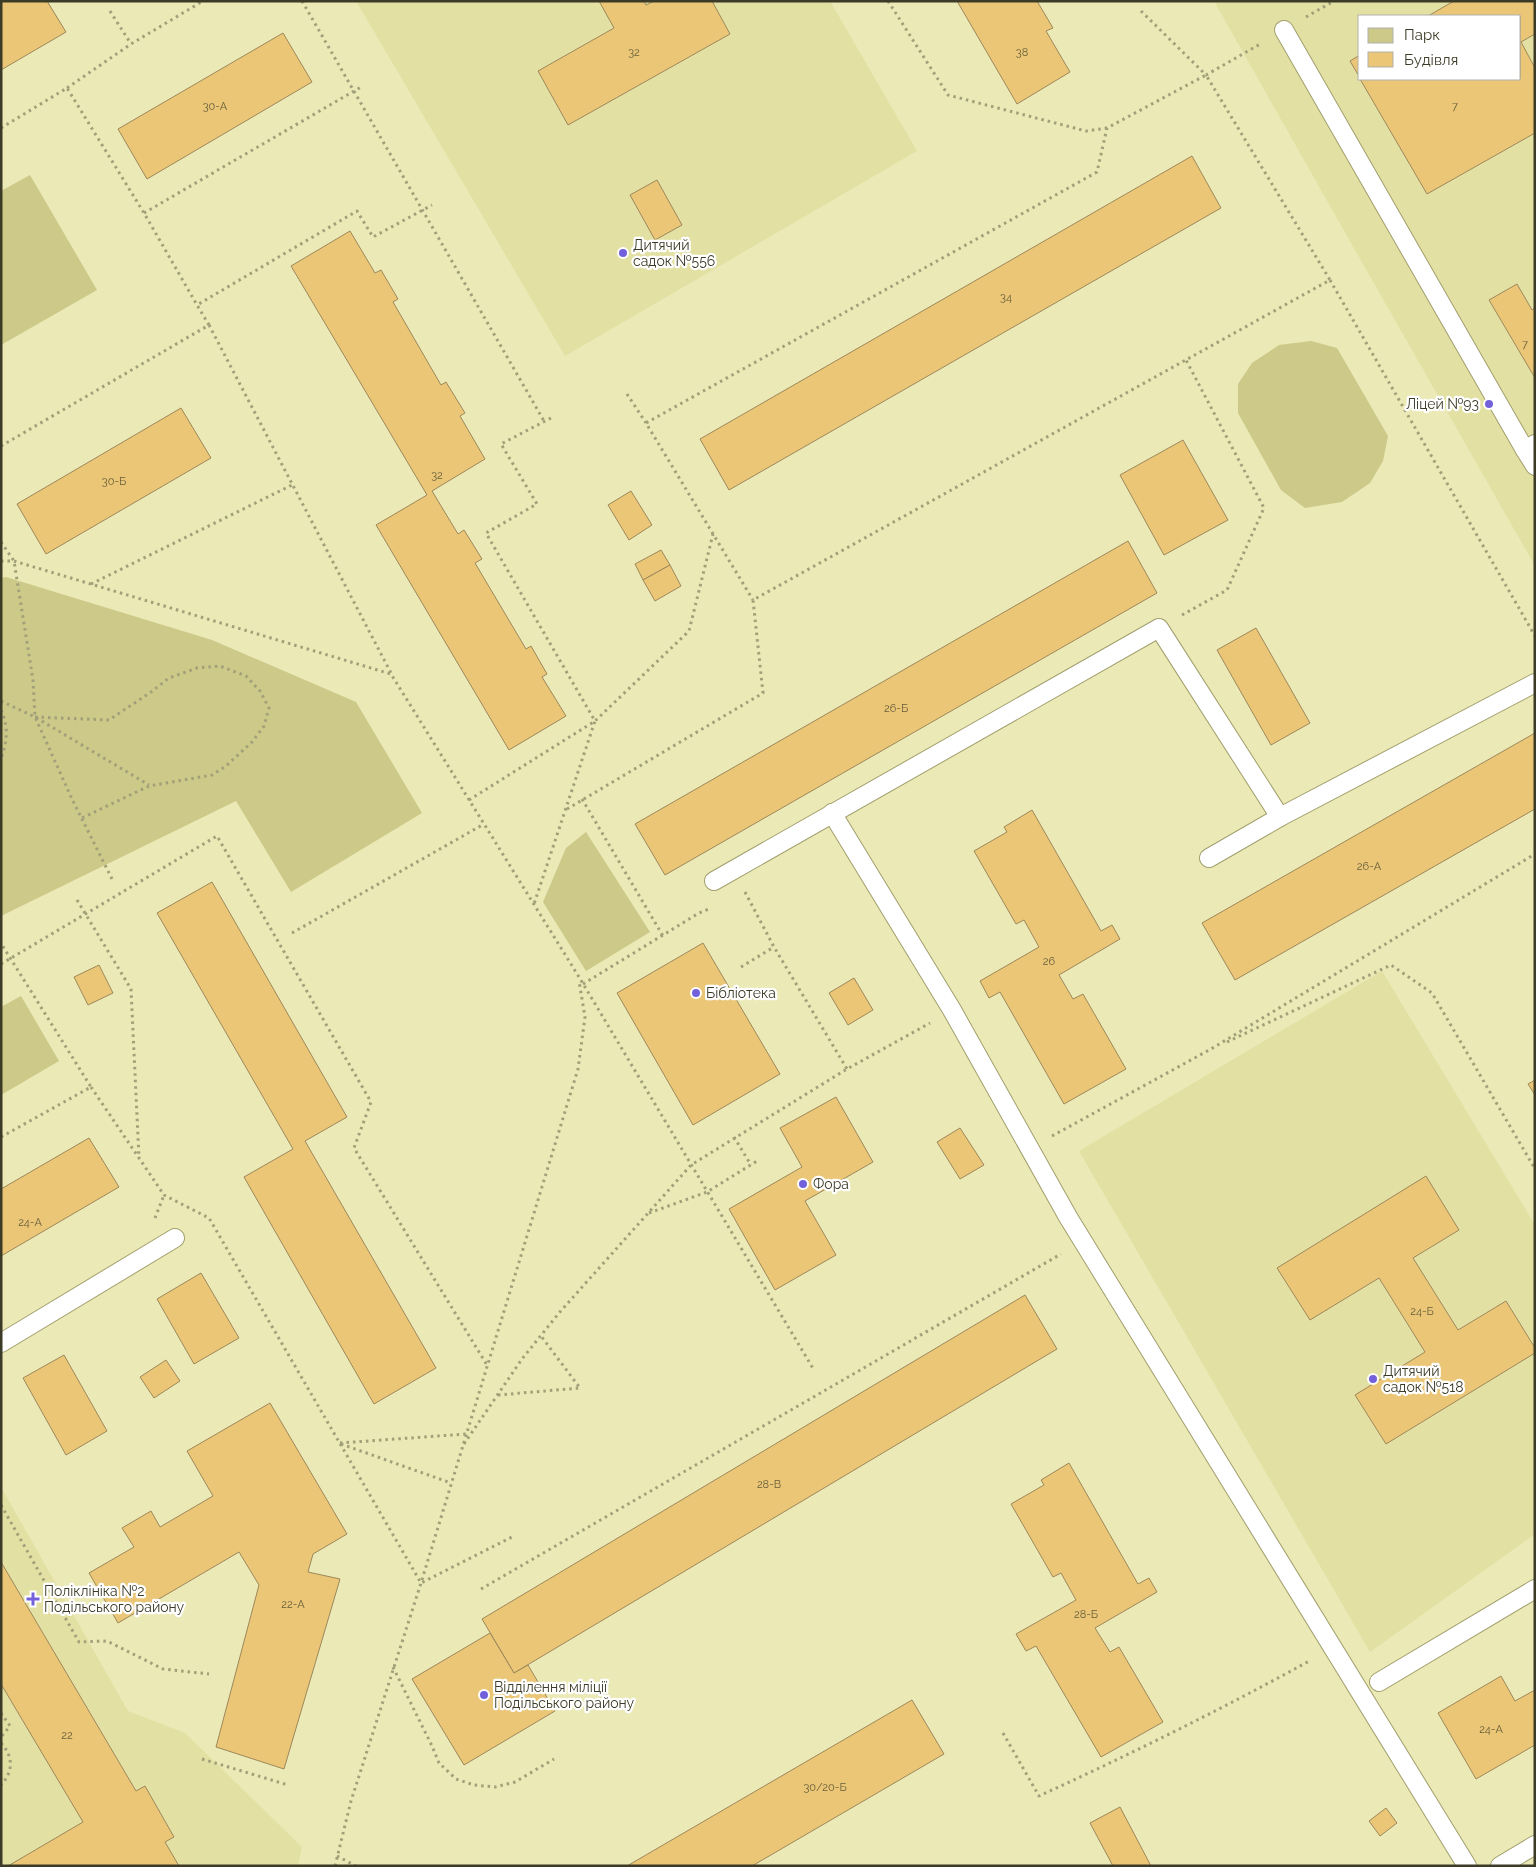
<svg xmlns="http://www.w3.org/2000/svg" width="1536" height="1867" font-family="Raleway,sans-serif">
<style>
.built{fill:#e3e0a4;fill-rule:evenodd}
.green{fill:#ccc989}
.building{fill:#eac676;stroke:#9d885b}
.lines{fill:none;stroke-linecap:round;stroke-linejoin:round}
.service-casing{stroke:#a19f6e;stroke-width:20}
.path{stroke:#a2a079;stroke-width:3;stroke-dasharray:2.5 4;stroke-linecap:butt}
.service{stroke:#fff;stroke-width:18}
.poi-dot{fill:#7261db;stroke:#fff;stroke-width:2}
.labels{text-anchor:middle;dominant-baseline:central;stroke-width:4.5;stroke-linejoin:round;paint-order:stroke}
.number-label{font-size:11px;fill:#685e3b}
.poi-label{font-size:14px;fill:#3c3b27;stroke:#fff;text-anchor:start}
</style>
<rect width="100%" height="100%" fill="#ebe9b5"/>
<g class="built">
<path d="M356,1h474l87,150 -352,205z"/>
<path d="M1214,1h321v565l-184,-323zM1360,16h160v63h-160z"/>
<path d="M1382,971l153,254v309l-165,118 -291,-501z"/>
<path d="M1,1487l127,224 57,22 117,114 -4,19h-297z"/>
</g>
<g class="green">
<path d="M30,175l67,115 -96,55v-154z"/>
<path d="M1311,341l26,7 51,88 -5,25 -13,22 -28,19 -37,6 -24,-18 -43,-77v-29l14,-21 27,-18z"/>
<path d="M6,577l206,63 144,62 66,111 -131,79 -55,-91 -235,115v-338z"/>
<path d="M586,832l64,100 -64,39 -43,-69 23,-54z"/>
<path d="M21,996l38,65 -58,34v-88z"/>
</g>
<g class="building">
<path d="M4,1h43l19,31 -65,38v-67z"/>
<path d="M599,1h45l2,4 8,-4h58l18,33 -162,91 -30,-54 76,-43z"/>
<path d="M957,1h80l16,27 -7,3 24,41 -53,32z"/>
<path d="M1454,1h81v33l-14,8 14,26v65l-108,61 -67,-115h160v-63h-92z"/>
<path d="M283,33l29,49 -165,97 -29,-50z"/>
<path d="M1360,55v23l-10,-17z"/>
<path d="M1192,156l29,52 -492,282 -29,-51z"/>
<path d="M657,180l25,45 -27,15 -25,-45z"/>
<path d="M350,231l25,42 6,-3 17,29 -5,3 48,83 5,-3 19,31 -5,3 25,43 -53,32 26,43 6,-4 18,29 -7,4 51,86 5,-3 16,28 -5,3 24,39 -57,34 -133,-225 51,-30 -136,-229z"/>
<path d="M1517,284l15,26 3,-2v70l-46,-78z"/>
<path d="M181,408l30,50 -165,96 -29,-50z"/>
<path d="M1183,440l45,80 -64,35 -44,-80z"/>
<path d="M631,491l21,34 -23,15 -21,-35z"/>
<path d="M1128,541l29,52 -492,282 -30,-51z"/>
<path d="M661,550l9,15 -27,15 -8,-16z"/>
<path d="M670,565l11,21 -26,15 -12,-21z"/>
<path d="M1256,628l54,95 -39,22 -54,-95z"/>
<path d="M1535,733v76l-300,171 -33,-57z"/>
<path d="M1032,810l69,121 11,-6 8,14 -61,36 14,24 10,-5 43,75 -62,35 -64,-112 -11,6 -9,-17 59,-34 -15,-27 -8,4 -42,-73 33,-19 -3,-5z"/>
<path d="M212,882l135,235 -42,24 131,227 -62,36 -130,-227 49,-28 -136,-236z"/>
<path d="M703,943l77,131 -87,51 -76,-132z"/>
<path d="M99,965l14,28 -25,12 -14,-28z"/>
<path d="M854,978l19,32 -25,15 -19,-32z"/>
<path d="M1535,1080v15l-7,-11z"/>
<path d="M836,1097l37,65 -68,39 31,54 -61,35 -46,-81 73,-42 -22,-39z"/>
<path d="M960,1128l24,37 -24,14 -23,-37z"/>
<path d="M89,1138l30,49 -118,69v-67z"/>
<path d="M1426,1176l33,54 -46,28 45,72 48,-29 29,47v5l-149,91 -31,-49 70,-43 -46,-74 -69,42 -33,-52z"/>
<path d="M201,1273l38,65 -45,26 -37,-65z"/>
<path d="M1025,1295l32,54 -543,324 -32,-54z"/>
<path d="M64,1355l43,76 -41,24 -43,-77z"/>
<path d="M166,1360l14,21 -26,17 -14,-21z"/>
<path d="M270,1403l77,131 -34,20 -5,18 32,7 -56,190 -68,-22 43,-162 -20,-33 -121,71 -29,-50 45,-26 -12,-19 29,-17 9,16 53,-31 -26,-45z"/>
<path d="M1069,1463l69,121 11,-6 8,14 -62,36 15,24 9,-5 44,75 -62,35 -65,-111 -10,5 -10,-17 60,-34 -15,-27 -8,4 -42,-73 33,-19 -3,-5z"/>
<path d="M1,1562l135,229 9,-5 29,51 -9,5 14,24h-171l75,-44 -82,-138z"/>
<path d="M490,1633l24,40 14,-8 27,46 -91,54 -52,-86z"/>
<path d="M1501,1676l14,25 20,-11v55l-59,34 -38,-66z"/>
<path d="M912,1700l32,54 -192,112h-125z"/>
<path d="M1120,1807l31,59h-38l-23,-43z"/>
<path d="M1386,1808l11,15 -17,13 -11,-15z"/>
</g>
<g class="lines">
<defs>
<g id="service">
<path d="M1284,30l241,420 10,-6"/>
<path d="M1525,450l10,16"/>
<path d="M832,813l120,197 116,207 399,649"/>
<path d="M1209,858l71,-41 255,-134"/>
<path d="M714,881l445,-253 121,189"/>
<path d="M1,1343l174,-105"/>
<path d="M1379,1682l156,-93"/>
<path d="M1500,1866l35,-21"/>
</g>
</defs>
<use href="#service" class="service-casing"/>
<g class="path">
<path d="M302,1l242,420"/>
<path d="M888,1l60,94 138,36 21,-3"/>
<path d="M110,11l21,33"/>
<path d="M1141,11l65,64 56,-32"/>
<path d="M1306,17l28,-16"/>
<path d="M67,88l64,-44 72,-43"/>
<path d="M1,128l66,-40 77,125 53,92"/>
<path d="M144,213l217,-126"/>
<path d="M1330,280l205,356"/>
<path d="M209,325l-12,-20 160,-94 16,26 59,-32"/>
<path d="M627,394l19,29"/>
<path d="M551,418l-50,26 36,60 -51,29 109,188 94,-90 24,-97"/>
<path d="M1,446l208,-121 182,348"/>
<path d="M1,542l13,19 19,119 2,37 37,82 40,80"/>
<path d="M1,561h13l377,113 188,303 235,393"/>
<path d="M91,584l201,-99"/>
<path d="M1182,615l45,-25 37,-82 -78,-148"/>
<path d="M1,701l34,16 114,68"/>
<path d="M1,710c8,18 6,31 0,49"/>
<path d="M35,717l74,3 42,-28 18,-14 28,-10 23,-2 26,10 14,15 9,17 -5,18 -12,16 -26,24 -14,9 -63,11 -67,32"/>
<path d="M582,799l81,137"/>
<path d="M469,800l126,-79 -61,183"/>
<path d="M567,809l196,-116 -10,-93 577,-320 -124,-205 -99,53 -10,44 -451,251 107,177"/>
<path d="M745,892l29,55 73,122"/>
<path d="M77,900l54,89 8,169"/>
<path d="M292,933l192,-109"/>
<path d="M1,964l216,-128 154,266 -17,46 133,217"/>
<path d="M741,967l33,-20"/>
<path d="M583,984l116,-71 12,-5"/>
<path d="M1227,1042l164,-77 41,28 103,176"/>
<path d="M91,1087l73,108 45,23 212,365 91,-46"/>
<path d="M1052,1136l159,-87 324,-195"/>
<path d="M1,1137l90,-50 -89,-142"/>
<path d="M734,1137l17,28"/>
<path d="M649,1213l58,-21 50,-31"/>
<path d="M155,1218l9,-23"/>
<path d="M498,1395l82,-7 -39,-52"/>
<path d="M340,1443l126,-9"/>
<path d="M341,1444l110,39"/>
<path d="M464,1444l58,-85 37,-46 132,-148 156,-96 83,-46"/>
<path d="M1,1505l78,137 28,-1 56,28 46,5"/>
<path d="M481,1589l580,-335"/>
<path d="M393,1667l39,79 7,17 17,16 18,6 21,2 20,-5 39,-23"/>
<path d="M1,1713l9,13 -9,11"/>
<path d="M1003,1733l36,63c92,-42 183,-87 272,-136"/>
<path d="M1,1743c12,13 13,28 0,42"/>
<path d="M202,1759l86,26"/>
<path d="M337,1856l19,10"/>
<path d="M335,1866l16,-65 70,-218 157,-514 7,-52 -6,-36"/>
</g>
<use href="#service" class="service"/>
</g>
<g class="poi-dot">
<circle cx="623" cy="253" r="5"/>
<circle cx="1489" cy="404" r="5"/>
<circle cx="696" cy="993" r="5"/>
<circle cx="803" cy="1184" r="5"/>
<circle cx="1373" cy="1379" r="5"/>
<path d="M30.5 1591.5h5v5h5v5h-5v5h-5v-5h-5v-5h5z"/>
<circle cx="484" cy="1695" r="5"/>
</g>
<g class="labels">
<g class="number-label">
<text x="634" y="52">32</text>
<text x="1022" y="52">38</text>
<text x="215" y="106">30-А</text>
<text x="1455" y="106">7</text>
<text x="1006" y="297">34</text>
<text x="1525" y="344">7</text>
<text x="437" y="475">32</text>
<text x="114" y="481">30-Б</text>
<text x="896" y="708">26-Б</text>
<text x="1369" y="866">26-А</text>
<text x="1049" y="961">26</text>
<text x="30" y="1222">24-А</text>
<text x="1422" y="1311">24-Б</text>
<text x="769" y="1484">28-В</text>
<text x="293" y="1604">22-А</text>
<text x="1086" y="1614">28-Б</text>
<text x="1491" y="1729">24-А</text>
<text x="67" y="1735">22</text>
<text x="825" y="1787">30/20-Б</text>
</g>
<g class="poi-label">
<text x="633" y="245">Дитячий<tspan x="633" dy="16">садок №556</tspan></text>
<text x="1479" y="404" text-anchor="end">Ліцей №93</text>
<text x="706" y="993">Бібліотека</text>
<text x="813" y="1184">Фора</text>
<text x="1383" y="1371">Дитячий<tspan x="1383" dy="16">садок №518</tspan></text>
<text x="44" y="1591">Поліклініка №2<tspan x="44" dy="16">Подільського району</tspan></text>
<text x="494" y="1687">Відділення міліції<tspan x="494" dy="16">Подільського району</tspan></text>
</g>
</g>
<rect width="1536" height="1867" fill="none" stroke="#3c3b27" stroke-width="5"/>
<rect x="1358" y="15" width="162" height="65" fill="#ffffff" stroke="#b1b1a9"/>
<rect x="1368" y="28" width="25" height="15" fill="#ccc989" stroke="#b1b1a9"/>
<text x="1404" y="40" font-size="15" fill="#3c3b27">Парк</text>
<rect x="1368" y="52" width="25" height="15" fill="#eac676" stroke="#b1b1a9"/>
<text x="1404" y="65" font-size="15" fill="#3c3b27">Будівля</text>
</svg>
